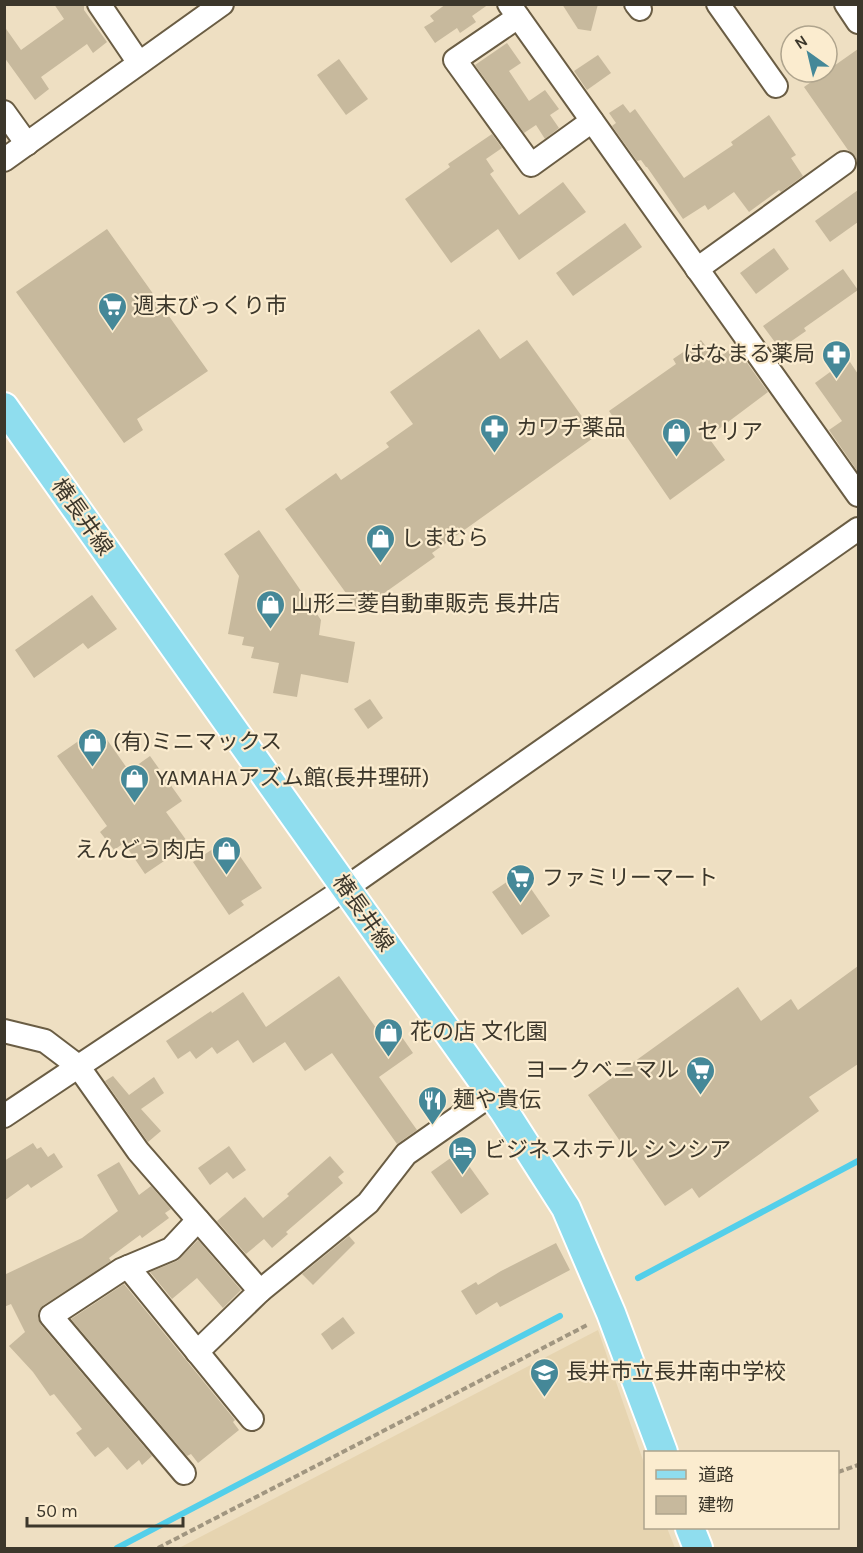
<svg xmlns="http://www.w3.org/2000/svg" width="863" height="1553" font-family="Karla,'Noto Sans JP',sans-serif">
<style>
.built{fill:#e6d4b0}
.lines{fill:none;stroke-linecap:round;stroke-linejoin:round}
.stream{stroke:#53cfea;stroke-width:6}
.building{fill:#c7b99d}
.minor-casing{stroke:#6a5d44;stroke-width:26}
.major-casing{stroke:#fff;stroke-width:32}
.path{stroke:#a19680;stroke-width:4;stroke-dasharray:6 3;stroke-linecap:butt}
.minor{stroke:#fff;stroke-width:22}
.major{stroke:#8fddee;stroke-width:28}
.labels{text-anchor:middle;dominant-baseline:central;stroke-width:4.5;stroke-linejoin:round;paint-order:stroke}
.poi-label{font-size:22px;fill:#3c372b;stroke:#fbeccf;text-anchor:start}
.street-label{font-size:22px;fill:#3c372b;stroke:#fbeccf}
</style>
<rect width="100%" height="100%" fill="#eedfc2"/>
<path class="built" d="M598,1330l47,136 1,62h21l8,20h-496z"/>
<g class="lines">
<g class="stream">
<path d="M638,1278l220,-117"/>
<path d="M117,1548l443,-232"/>
</g>
</g>
<g class="building">
<path d="M54,4h30v6l23,32 -14,11 -6,-9 -46,33 8,12 -14,11 -31,-43v-31l17,24 43,-31z"/>
<path d="M446,4h43l-17,12 4,6 -16,11 -3,-5 -22,15 -11,-16 10,-6 -4,-5z"/>
<path d="M562,4h36l-7,27 -13,-2z"/>
<path d="M507,43l14,20 -12,8 20,30 16,-11 14,19 -9,6 9,13 -14,11 -9,-14 -12,8 -49,-68z"/>
<path d="M858,49v117l-3,-10 -7,-6 -44,-63z"/>
<path d="M598,55l13,18 -24,17 -13,-19z"/>
<path d="M339,59l29,40 -22,16 -29,-40z"/>
<path d="M623,104l7,9 5,-4 49,69 49,-33 -2,-3 38,-27 27,40 -5,3 12,18 -22,16 -2,-2 -30,22 -15,-20 -26,18 -3,-5 -22,14 -36,-52h-1l-5,-7 -4,1 -25,-35 4,-3 -7,-10z"/>
<path d="M492,134l10,14 -16,11 8,12 -4,3 29,41 44,-33 23,30 -67,48 -21,-31 -47,34 -46,-64 45,-32 -2,-3z"/>
<path d="M858,190v32l-28,20 -15,-21z"/>
<path d="M625,223l17,24 -69,49 -17,-23z"/>
<path d="M107,229l101,142 -71,48 6,11 -19,13 -108,-151z"/>
<path d="M774,248l15,21 -33,25 -16,-21z"/>
<path d="M843,269l15,21 -54,38 2,3 -26,18 -17,-23z"/>
<path d="M479,329l21,30 27,-19 69,96 -164,117 3,4 -76,54 -74,-102 51,-36 5,7 48,-33 -3,-4 27,-19 -23,-32z"/>
<path d="M701,340l15,19 19,-13 33,46 -60,45 17,23 -55,40 -61,-89 67,-47 -3,-5z"/>
<path d="M848,359l10,15v98l-29,-42 13,-9 -27,-38z"/>
<path d="M259,530l62,90 -2,15 36,7 -7,41 -47,-9 -4,23 -24,-4 6,-30 -28,-5 3,-11 -12,-2 2,-8 -16,-3 11,-58 -15,-22z"/>
<path d="M92,595l25,34 -29,20 -5,-6 -49,35 -19,-28z"/>
<path d="M370,699l13,19 -15,11 -14,-20z"/>
<path d="M90,733l5,7 8,-6 26,37 21,-15 32,45 -16,11 23,32 -44,30 -21,-31 -10,7 -14,-18 7,-6 -50,-70z"/>
<path d="M228,839l34,49 -21,13 3,4 -15,10 -36,-53z"/>
<path d="M520,873l30,43 -28,19 -30,-43z"/>
<path d="M858,966v98l-49,33 10,14 -120,87 -7,-10 -27,18 -77,-111 150,-108 23,34 30,-22 7,11z"/>
<path d="M339,976l45,63 13,-9 16,23 -34,24 38,53 -20,14 -65,-91 -27,18 -20,-29 -32,21 -15,-23 -21,14 -5,-7 -16,12 -6,-8 -12,8 -12,-18 45,-30 1,2 31,-21 23,35z"/>
<path d="M113,1076l16,19 25,-18 10,16 -23,16 20,22 -13,11 -43,-61z"/>
<path d="M33,1143l4,6 4,-2 7,10 6,-4 9,14 -32,21 -3,-4 -24,17v-40z"/>
<path d="M229,1146l17,24 -13,9 -6,-7 -17,13 -12,-17z"/>
<path d="M459,1152l30,42 -28,20 -30,-42z"/>
<path d="M330,1156l14,16 -6,5 5,6 -57,49 2,2 -16,14 -8,-9 -18,15 -29,-33 28,-24 18,21 26,-22 -2,-2z"/>
<path d="M119,1162l20,33 12,-9 20,23 -6,4 4,5 -27,20 -2,-3 -31,23 2,3 -67,44 -5,5 -1,7 3,8 111,131 -10,9 -3,-5 -12,10 -19,-23 -13,10 -19,-24 6,-4 -28,-35 -4,2 -17,-24 -24,-26 16,-14 -14,-28 -7,3v-32l78,-37 36,-27 -21,-36z"/>
<path d="M349,1236l6,7 -42,42 -11,-11z"/>
<path d="M198,1240l43,50 -18,18 -26,-30 -25,21 -22,-27 27,-11z"/>
<path d="M556,1243l14,27 -70,37 -3,-5 -21,13 -15,-24 15,-9 2,3 23,-14z"/>
<path d="M124,1284l111,136 -2,2 6,8 -41,33 -7,-9 -4,2 -116,-137z"/>
<path d="M343,1317l12,16 -23,17 -11,-16z"/>
</g>
<g class="lines">
<defs>
<g id="minor">
<path d="M99,4l40,59"/>
<path d="M509,4l349,491"/>
<path d="M636,4l4,5"/>
<path d="M718,4l58,82"/>
<path d="M846,4l12,18"/>
<path d="M518,17l-63,43 76,105 61,-44"/>
<path d="M4,112l23,32"/>
<path d="M4,160l218,-156"/>
<path d="M697,269l147,-106"/>
<path d="M4,1031l41,10 33,25 60,85 122,140"/>
<path d="M4,1116l342,-228 512,-359"/>
<path d="M128,1267l124,152"/>
<path d="M197,1352l63,-61 108,-88 38,-49 86,-60"/>
<path d="M184,1473l-133,-157 70,-46 50,-21 27,-29"/>
</g>
<g id="major">
<path d="M4,407l500,704 62,97 45,105 52,139"/>
<path d="M690,1528l8,20"/>
</g>
</defs>
<use href="#minor" class="minor-casing"/>
<use href="#major" class="major-casing"/>
<g class="path">
<path d="M838,1472l20,-7"/>
<path d="M158,1548l431,-224"/>
</g>
<use href="#minor" class="minor"/>
<use href="#major" class="major"/>
</g>
<defs>
<symbol id="supermarket-pin" viewBox="-11 -11 22 30"><path d="M0 17L-7.5 6A9.5 9.5 0 1 1 7.5 6Z" fill="#458898" stroke="#fbeccf"/><path d="M-6-5.5h2.5l.6 2H6L4.5 2H-2.5L-4.4-4H-6ZM-1.5 3.2a1.3 1.3 0 1 0 .1 0ZM3 3.2a1.3 1.3 0 1 0 .1 0Z" fill="#fff"/></symbol>
<symbol id="pharmacy-pin" viewBox="-11 -11 22 30"><path d="M0 17L-7.5 6A9.5 9.5 0 1 1 7.5 6Z" fill="#458898" stroke="#fbeccf"/><path d="M-2-6h4v4h4v4h-4v4h-4v-4h-4v-4h4Z" fill="#fff"/></symbol>
<symbol id="shop-pin" viewBox="-11 -11 22 30"><path d="M0 17L-7.5 6A9.5 9.5 0 1 1 7.5 6Z" fill="#458898" stroke="#fbeccf"/><path d="M-5-2.5h2.3a2.7 3.5 0 0 1 5.4 0H5L5.5 6h-11ZM-1.5-2.5h3a1.5 2.3 0 0 0-3 0Z" fill="#fff"/></symbol>
<symbol id="restaurant-pin" viewBox="-11 -11 22 30"><path d="M0 17L-7.5 6A9.5 9.5 0 1 1 7.5 6Z" fill="#458898" stroke="#fbeccf"/><path d="M-5-6h1v4h1v-4h1v4h1v-4h1v5L-1.5 .5V6h-2V.5L-5-1ZM5-6V6H3V1.5H1.5Q1.5-4 5-6Z" fill="#fff"/></symbol>
<symbol id="hotel-pin" viewBox="-11 -11 22 30"><path d="M0 17L-7.5 6A9.5 9.5 0 1 1 7.5 6Z" fill="#458898" stroke="#fbeccf"/><path d="M-6-4.5h1.5V1H6V5H4.5V3h-9V5H-6ZM-4 0a1.8 1.8 0 1 1 3.6 0ZM.5 0V-2.5h3Q6-2.5 6 0Z" fill="#fff"/></symbol>
<symbol id="school-pin" viewBox="-11 -11 22 30"><path d="M0 17L-7.5 6A9.5 9.5 0 1 1 7.5 6Z" fill="#458898" stroke="#fbeccf"/><path d="M0-5L7-2L0 1L-7-2ZM-4 1L0 2.5L4 1V4Q0 6-4 4Z" fill="#fff"/></symbol>
</defs>
<g fill-rule="evenodd">
<use href="#supermarket-pin" x="96" y="290" width="33" height="45"/>
<use href="#pharmacy-pin" x="820" y="338" width="33" height="45"/>
<use href="#pharmacy-pin" x="478" y="412" width="33" height="45"/>
<use href="#shop-pin" x="660" y="416" width="33" height="45"/>
<use href="#shop-pin" x="364" y="522" width="33" height="45"/>
<use href="#shop-pin" x="254" y="588" width="33" height="45"/>
<use href="#shop-pin" x="76" y="726" width="33" height="45"/>
<use href="#shop-pin" x="118" y="762" width="33" height="45"/>
<use href="#shop-pin" x="210" y="834" width="33" height="45"/>
<use href="#supermarket-pin" x="504" y="862" width="33" height="45"/>
<use href="#shop-pin" x="372" y="1016" width="33" height="45"/>
<use href="#supermarket-pin" x="684" y="1054" width="33" height="45"/>
<use href="#restaurant-pin" x="416" y="1084" width="33" height="45"/>
<use href="#hotel-pin" x="446" y="1134" width="33" height="45"/>
<use href="#school-pin" x="528" y="1356" width="33" height="45"/>
</g>
<g class="labels">
<g class="poi-label">
<text x="133" y="306">週末びっくり市</text>
<text x="815" y="354" text-anchor="end">はなまる薬局</text>
<text x="516" y="428">カワチ薬品</text>
<text x="697" y="432">セリア</text>
<text x="401" y="538">しまむら</text>
<text x="291" y="604">山形三菱自動車販売 長井店</text>
<text x="113" y="742">(有)ミニマックス</text>
<text x="156" y="778">YAMAHAアズム館(長井理研)</text>
<text x="206" y="850" text-anchor="end">えんどう肉店</text>
<text x="542" y="878">ファミリーマート</text>
<text x="410" y="1032">花の店 文化園</text>
<text x="679" y="1070" text-anchor="end">ヨークベニマル</text>
<text x="453" y="1100">麺や貴伝</text>
<text x="484" y="1150">ビジネスホテル シンシア</text>
<text x="566" y="1372">長井市立長井南中学校</text>
</g>
<g class="street-label">
<text transform="translate(82 517) rotate(55)">椿長井線</text>
<text transform="translate(363 913) rotate(55)">椿長井線</text>
</g>
</g>
<rect width="863" height="1553" fill="none" stroke="#3c372b" stroke-width="12"/>
<rect x="644" y="1451" width="195" height="78" fill="#fbeccf" stroke="#afa48d" stroke-width="1.5"/>
<rect x="656" y="1470" width="30" height="9" fill="#8fddee" stroke="#afa48d" stroke-width="1.5"/>
<text x="698" y="1481" font-size="18" fill="#3c372b">道路</text>
<rect x="656" y="1496" width="30" height="18" fill="#c7b99d" stroke="#afa48d" stroke-width="1.5"/>
<text x="698" y="1511" font-size="18" fill="#3c372b">建物</text>
<g transform="translate(809 54) rotate(326)"><circle r="28" fill="#fbeccf" stroke="#afa48d" stroke-width="1.5"/>
<path d="M0-4.5L10 22L0 15L-10 22Z" fill="#458898"/>
<text y="-9" font-size="16" font-weight="bold" text-anchor="middle" fill="#3c372b">N</text>
</g>
<path d="M27 1517v9h156v-9" fill="none" stroke="#3c372b" stroke-width="3"/>
<text x="36" y="1517" font-size="18" fill="#3c372b" stroke="#fbeccf" stroke-width="4.5" paint-order="stroke">50 m</text>
</svg>
